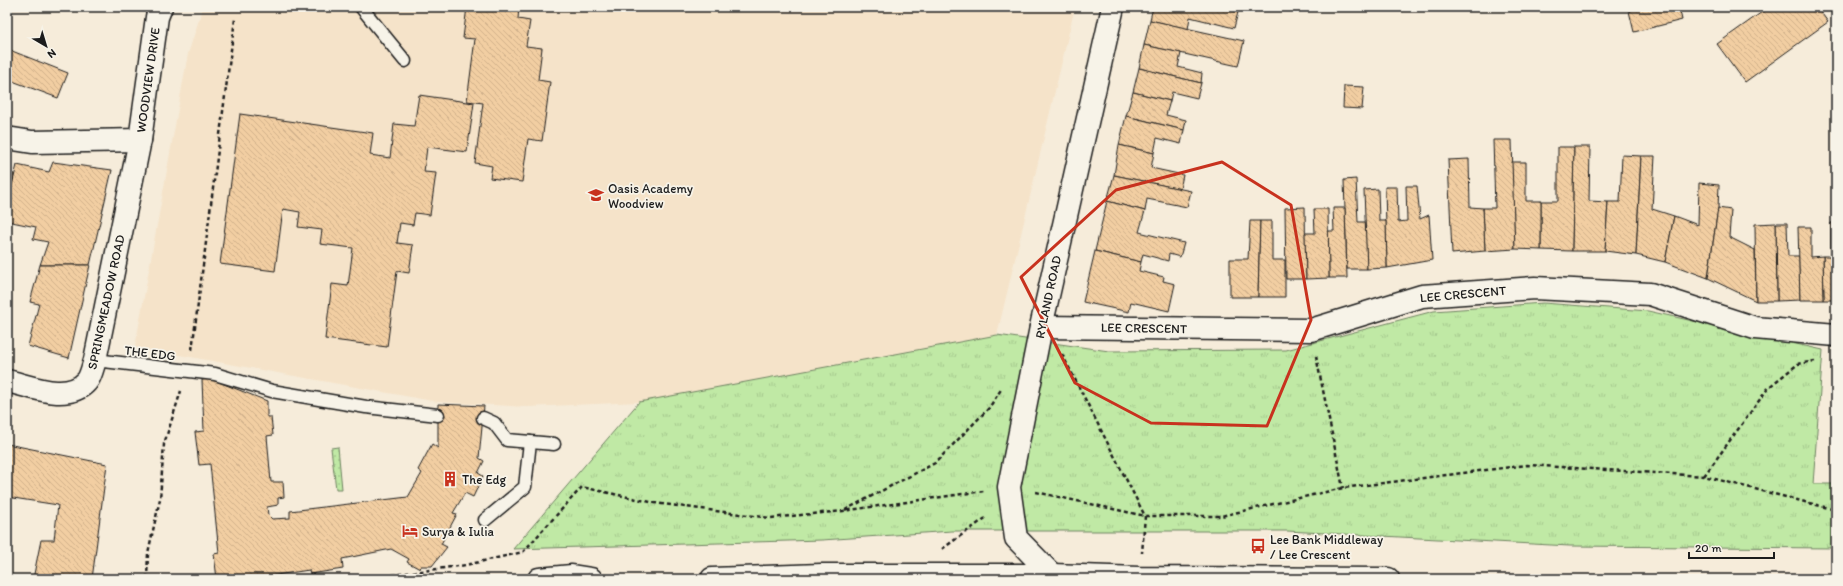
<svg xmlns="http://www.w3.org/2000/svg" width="1843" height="586" font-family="Itim,sans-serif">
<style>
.built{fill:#f5e3c9}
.grass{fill:url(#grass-dots);stroke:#6e8260}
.park{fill:url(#park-tufts);stroke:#6e8260}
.building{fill:url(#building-back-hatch);stroke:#1c1c1c}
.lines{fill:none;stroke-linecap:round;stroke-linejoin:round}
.service-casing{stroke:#1c1c1c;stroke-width:15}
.minor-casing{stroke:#1c1c1c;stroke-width:25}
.trunk-casing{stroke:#1c1c1c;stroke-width:25}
.path{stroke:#1c1c1c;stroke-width:2.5;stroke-dasharray:4 3;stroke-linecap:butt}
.service{stroke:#f7f3e8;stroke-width:12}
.minor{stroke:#f7f3e8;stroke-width:22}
.trunk{stroke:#f7f3e8;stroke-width:22}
.marked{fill:none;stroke:#c8321e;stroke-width:3;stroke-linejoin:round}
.labels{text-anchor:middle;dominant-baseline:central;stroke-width:3.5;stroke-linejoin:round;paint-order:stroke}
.street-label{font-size:13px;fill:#1c1c1c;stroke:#f7f3e8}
.poi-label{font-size:13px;fill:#1c1c1c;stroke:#f7f3e8;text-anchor:start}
</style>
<defs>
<pattern id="grass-dots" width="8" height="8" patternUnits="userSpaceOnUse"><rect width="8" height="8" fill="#c0e9a5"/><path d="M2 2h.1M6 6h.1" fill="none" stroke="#a4c78d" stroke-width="1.8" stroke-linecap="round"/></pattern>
<pattern id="park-tufts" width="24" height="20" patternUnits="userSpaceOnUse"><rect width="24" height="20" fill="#c0e9a5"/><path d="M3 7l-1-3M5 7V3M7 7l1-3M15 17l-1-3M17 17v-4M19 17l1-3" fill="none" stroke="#a4c78d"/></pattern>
<pattern id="building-back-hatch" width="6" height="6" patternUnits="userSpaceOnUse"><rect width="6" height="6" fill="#f2cea2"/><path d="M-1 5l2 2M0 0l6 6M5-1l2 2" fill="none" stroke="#cfb08b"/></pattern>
</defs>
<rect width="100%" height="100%" fill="#f6ecda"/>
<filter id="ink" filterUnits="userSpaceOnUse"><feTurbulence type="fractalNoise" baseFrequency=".025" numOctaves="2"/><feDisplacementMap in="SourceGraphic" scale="8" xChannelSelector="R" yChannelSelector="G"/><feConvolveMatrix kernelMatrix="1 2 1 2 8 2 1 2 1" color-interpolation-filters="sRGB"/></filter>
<g filter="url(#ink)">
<path class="built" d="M203,7h872l-78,328 -358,67 -112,5 -89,-5 -303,-55 53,-293z"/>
<path class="grass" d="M338,447l4,42h-6l-5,-41z"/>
<path class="park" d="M1543,303l105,8 175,39 -10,134h23v64l-266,-2 -283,-15h-335l-130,9 -309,9 126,-147 358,-67 112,16 177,-1 148,-39z"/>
<g class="building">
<path d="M467,7h52l-1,12 12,2 -4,25 16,2 -4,32 12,2 -8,59 -14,-2 -6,43 -32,-4 2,-12 -17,-3 8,-60 -16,-2 8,-62 -12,-1z"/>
<path d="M1153,7h62l23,5 -4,16 -44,-11 -2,12 -38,-9z"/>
<path d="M1628,7h51l3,13 -48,12z"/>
<path d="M1769,7h48l11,15 -83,60 -28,-38z"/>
<path d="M1150,20l94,21 -6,25 -94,-21z"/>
<path d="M1144,45l37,8 -3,14 24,6 -1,10 -62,-15z"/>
<path d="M7,49l61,24 -10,25 -51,-19z"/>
<path d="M1139,68l62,15 -4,15 -25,-6 -2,9 -37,-9z"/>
<path d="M1344,86l20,1 -2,22 -19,-1z"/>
<path d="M1133,92l37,9 -4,14 20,5 -2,10 -58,-14z"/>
<path d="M419,95l55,8 -7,49 -40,-5 -3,25 12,1 -6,42 -15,-2 -2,12 -13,-2 -3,20 16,2 -4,28 -12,-2 -10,76 -62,-8 7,-55 16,2 5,-38 -33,-4 2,-14 -24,-3 2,-15 -17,-3 -8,62 -55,-7 20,-150 133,19 -3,22 20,3 4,-34 20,2z"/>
<path d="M1126,116l58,14 -3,14 -24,-6 -3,15 -35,-8z"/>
<path d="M1493,140h19l3,109 -30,2 -2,-43h12z"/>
<path d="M1119,145l35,8 -3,15 32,7 -3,14 -66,-14z"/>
<path d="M1558,147h16l-2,104 -31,-1v-49h17z"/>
<path d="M1574,147h16l-1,54 19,1 -3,49h-33z"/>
<path d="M1622,155l19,1 -5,99 -31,-4 3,-49h12z"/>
<path d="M1641,156h14l-3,53 22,7 -9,46 -29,-7z"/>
<path d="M1469,159l1,48 13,1 2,43 -33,3 -4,-94z"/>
<path d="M53,162l59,8 -22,95h-50l8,-23 -15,-3 3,-12 -29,-6v-16l10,-40 32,7z"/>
<path d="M1512,162h14v39h15v49l-26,-1z"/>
<path d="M7,173l7,1 -7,29z"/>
<path d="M1114,175l77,16 -4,16 -40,-8 -2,12 -38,-10z"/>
<path d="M1356,179l2,43h8l1,47h-20l-3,-89z"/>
<path d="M1699,183l20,2 -1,23 -10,70 -43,-16 9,-46 24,9z"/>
<path d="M1406,186h11l3,33 9,-4 3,45 -45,8 -2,-81h12l1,35 9,-1z"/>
<path d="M1378,189l1,32h7l1,47 -20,1 -3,-79z"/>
<path d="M1107,201l38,10 -6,21 45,11 -4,14 -11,-3 -1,7 -25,-7 -2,8 -46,-11z"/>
<path d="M1305,207l1,72h-20l-1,-71z"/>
<path d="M1333,208h12l2,70h-18l-1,-47h6z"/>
<path d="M1718,208l13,2 -2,27 26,13 1,51 -48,-23z"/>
<path d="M1314,209h14l1,69 -23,1 -1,-46h10z"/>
<path d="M1250,221h10l-2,76h-28v-38h18z"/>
<path d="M1260,221h12v39h13v37h-27z"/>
<path d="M1836,222v78h-12l-1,-44h8v-33z"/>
<path d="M1776,223h11l1,33h11l1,44 -23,1z"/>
<path d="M1776,223l1,78h-21l-1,-77z"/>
<path d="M1798,227h13v30l12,-1 1,44h-24z"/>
<path d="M1095,251l46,11 -2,9 25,6 -1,4 12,3 -6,27 -38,-9 -2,10 -46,-10z"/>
<path d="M40,265h50l-21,93 -41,-12 11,-42 -9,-2z"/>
<path d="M211,379l56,22v16h4l2,18 -6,1 4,46h12l1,15 -6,1v7l-11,2 1,8 4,4 18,-1v-7l118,-14 14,-24 -4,-3 14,-26 6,4v-44l46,2 -5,52 5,3 -6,12 5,3 -10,21 -8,-4 -12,20 4,1 -16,30 6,3 -15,19h-11l-1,3 -13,-7 2,-3 -18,-10 -49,10 1,10 -33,5 -1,-4 -59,9h-33l-3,-25 5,-1 -9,-89 -11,1 -4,-33 9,-1 -2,-51z"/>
<path d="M7,444l100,20 -15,115h-59l8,-39h13l4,-35 -51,-8z"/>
</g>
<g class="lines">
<defs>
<g id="service">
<path d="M361,7l44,54"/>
<path d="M95,360l120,14 57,17 94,16 72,8"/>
<path d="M483,418l11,5 13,17 47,4"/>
<path d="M485,520l40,-33 5,-45"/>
</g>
<g id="minor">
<path d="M7,138l25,4 108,-2"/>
<path d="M1041,327l270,3 111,-34 113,-8 115,6 105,34 81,7"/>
<path d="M7,381c23,5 61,22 80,0 4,-5 6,-15 8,-21l45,-220 17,-123 4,-10"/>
<path d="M1052,575l-36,-37 -7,-51 32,-160 72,-320"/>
</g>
<g id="trunk">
<path d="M539,579l33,-3 19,3"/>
<path d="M712,579l109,-4h231l87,3 249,1"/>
</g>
</defs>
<use href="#service" class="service-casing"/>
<use href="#minor" class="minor-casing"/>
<use href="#trunk" class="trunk-casing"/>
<g class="path">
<path d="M192,350l43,-331"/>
<path d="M1062,354l83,162 -3,37"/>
<path d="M1316,356l27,132"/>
<path d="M1704,476l65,-89 29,-23 17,-3"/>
<path d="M1036,492l109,24h76l122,-28 184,-23 177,11 132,34"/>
<path d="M845,510l90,-47 54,-55 13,-20"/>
<path d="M942,549l45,-32"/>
<path d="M147,579l1,-26 12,-54 4,-55 17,-53"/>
<path d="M364,579l102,-14 57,-13 59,-65 73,16 115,15 73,-7 141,-20"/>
</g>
<use href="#service" class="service"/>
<use href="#minor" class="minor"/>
<use href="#trunk" class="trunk"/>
</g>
</g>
<path class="marked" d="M1222,162l69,43 20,115 -44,106 -116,-3 -76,-40 -54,-106 95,-87z"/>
<defs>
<symbol id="school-bare" viewBox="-9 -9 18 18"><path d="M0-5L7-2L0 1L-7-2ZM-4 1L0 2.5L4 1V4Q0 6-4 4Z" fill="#c8321e" stroke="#f7f3e8" stroke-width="2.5" paint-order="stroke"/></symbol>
<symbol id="building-bare" viewBox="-9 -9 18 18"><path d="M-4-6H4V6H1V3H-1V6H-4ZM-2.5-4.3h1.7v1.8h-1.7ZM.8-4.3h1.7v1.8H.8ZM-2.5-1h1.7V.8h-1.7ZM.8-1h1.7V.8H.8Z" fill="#c8321e" stroke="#f7f3e8" stroke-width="2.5" paint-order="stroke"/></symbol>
<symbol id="hotel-bare" viewBox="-9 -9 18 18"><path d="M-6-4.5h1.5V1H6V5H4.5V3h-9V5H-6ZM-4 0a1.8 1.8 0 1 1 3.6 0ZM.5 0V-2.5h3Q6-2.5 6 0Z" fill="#c8321e" stroke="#f7f3e8" stroke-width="2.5" paint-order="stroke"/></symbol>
<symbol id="bus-bare" viewBox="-9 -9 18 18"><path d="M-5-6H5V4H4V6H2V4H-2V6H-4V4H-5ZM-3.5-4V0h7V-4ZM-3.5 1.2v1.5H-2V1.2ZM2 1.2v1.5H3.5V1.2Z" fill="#c8321e" stroke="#f7f3e8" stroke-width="2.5" paint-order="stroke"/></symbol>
</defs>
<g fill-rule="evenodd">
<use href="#school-bare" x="585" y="184" width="22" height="22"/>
<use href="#building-bare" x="439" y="468" width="22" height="22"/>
<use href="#hotel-bare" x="399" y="520" width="22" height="22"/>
<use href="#bus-bare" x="1247" y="535" width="22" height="22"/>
</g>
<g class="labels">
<g class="street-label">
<text transform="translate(148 80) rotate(-82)">WOODVIEW DRIVE</text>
<text transform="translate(1463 294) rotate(-5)">LEE CRESCENT</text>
<text transform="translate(1048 297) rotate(-78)">RYLAND ROAD</text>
<text transform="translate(106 302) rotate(-78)">SPRINGMEADOW ROAD</text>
<text transform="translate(1144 328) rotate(1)">LEE CRESCENT</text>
<text transform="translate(150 353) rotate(7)">THE EDG</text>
</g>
<g class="poi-label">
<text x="608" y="188">Oasis Academy<tspan x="608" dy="15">Woodview</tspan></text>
<text x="462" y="479">The Edg</text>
<text x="422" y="531">Surya &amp; Iulia</text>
<text x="1270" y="539">Lee Bank Middleway<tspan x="1270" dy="15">/ Lee Crescent</tspan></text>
</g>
</g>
<rect width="1843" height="586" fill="none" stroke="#f7f3e8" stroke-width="24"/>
<rect x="12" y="12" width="1819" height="562" fill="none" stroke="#1c1c1c" stroke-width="1.5" filter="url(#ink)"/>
<g transform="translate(46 46) rotate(142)" stroke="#f7f3e8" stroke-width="3" paint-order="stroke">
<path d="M0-3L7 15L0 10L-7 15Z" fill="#1c1c1c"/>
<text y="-6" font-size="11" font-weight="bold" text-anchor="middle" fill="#1c1c1c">N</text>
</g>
<path d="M1689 552v6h85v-6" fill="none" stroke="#1c1c1c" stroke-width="2"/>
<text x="1695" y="552" font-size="12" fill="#1c1c1c" stroke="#f7f3e8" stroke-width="3" paint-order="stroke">20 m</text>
</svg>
